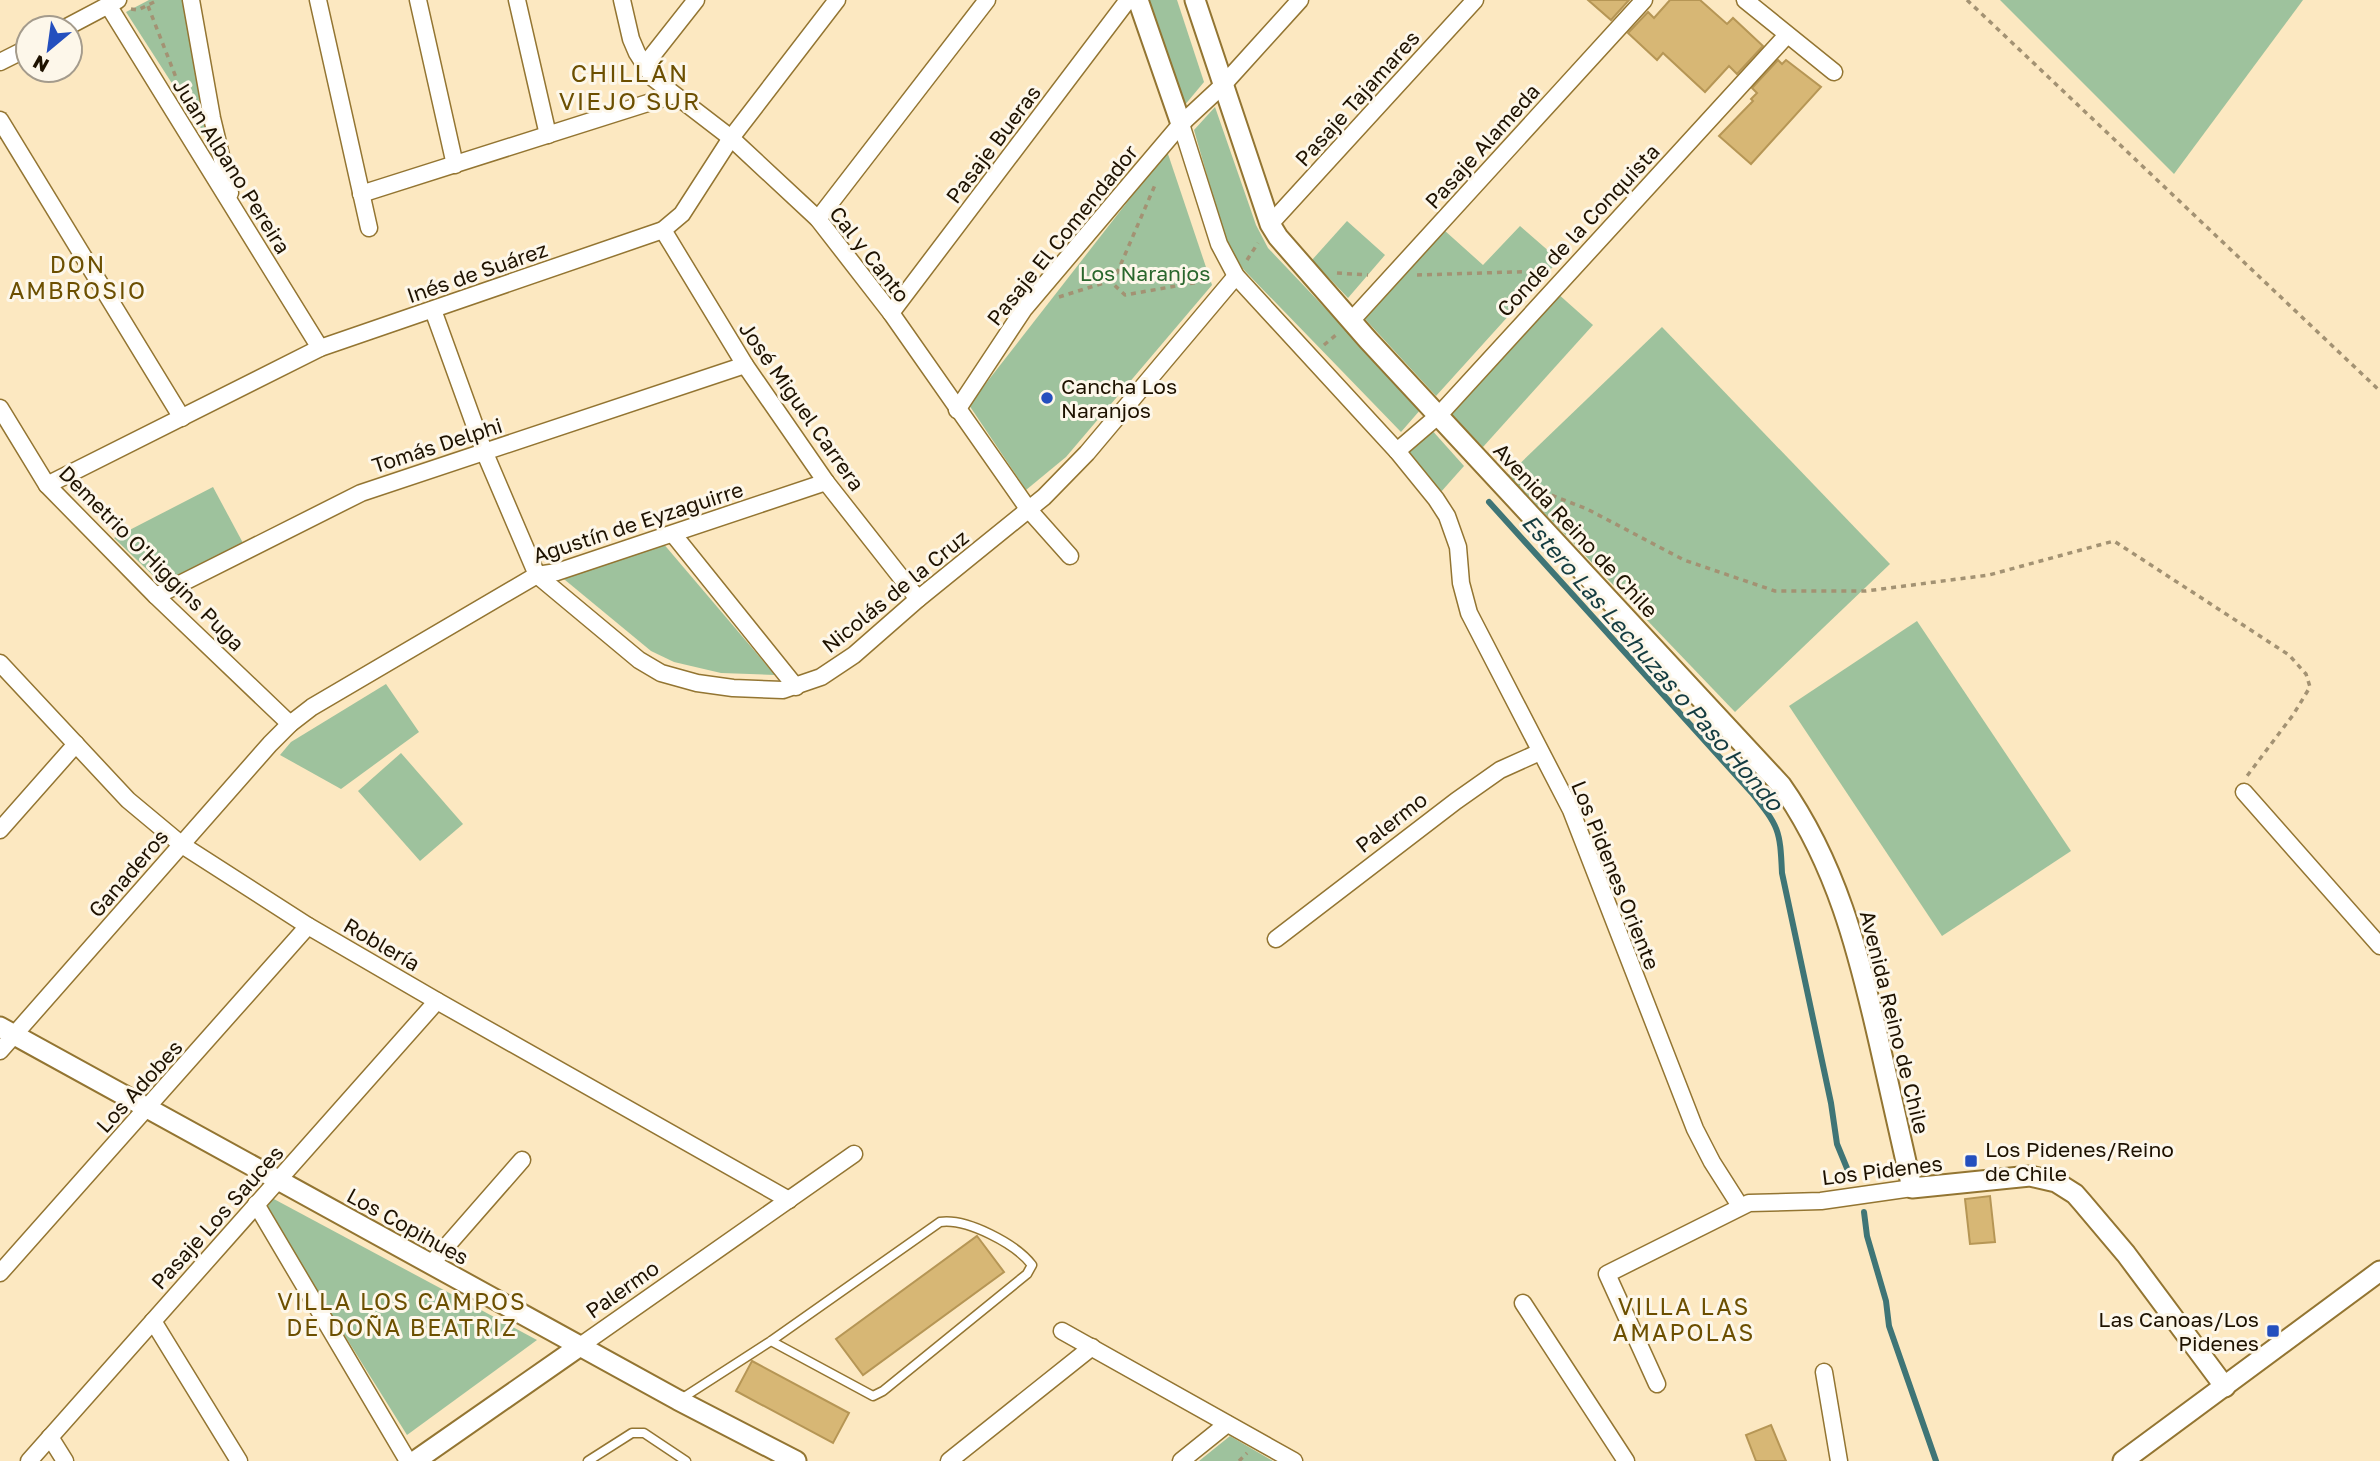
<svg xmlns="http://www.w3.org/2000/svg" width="2380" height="1461" font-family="'Golos Text',sans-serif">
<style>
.green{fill:#9ec29d}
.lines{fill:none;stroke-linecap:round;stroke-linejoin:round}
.stream{stroke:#3f7576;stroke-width:6}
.building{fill:#d7b775;stroke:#b69655;stroke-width:2}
.service-casing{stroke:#937532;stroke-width:11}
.minor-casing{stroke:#937532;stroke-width:19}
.tertiary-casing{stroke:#937532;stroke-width:23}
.path{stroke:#a39273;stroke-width:3.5;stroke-dasharray:5 5;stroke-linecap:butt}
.service{stroke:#fff;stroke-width:8}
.minor{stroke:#fff;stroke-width:16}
.tertiary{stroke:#fff;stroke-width:19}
.poi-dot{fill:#244fbe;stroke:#fdf7ea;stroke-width:2.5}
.labels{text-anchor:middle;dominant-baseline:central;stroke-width:6;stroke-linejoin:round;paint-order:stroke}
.street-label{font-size:21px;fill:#1e1200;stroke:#fdf7ea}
.park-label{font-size:21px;fill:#2a672d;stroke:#fdf7ea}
.poi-label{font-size:21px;fill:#1e1200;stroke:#fdf7ea;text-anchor:start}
.neighbourhood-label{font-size:23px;letter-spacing:2px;fill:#6c4f00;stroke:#fdf7ea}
.water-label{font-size:23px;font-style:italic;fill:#143c40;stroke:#fdf7ea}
.quarter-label{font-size:24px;letter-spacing:2px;fill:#6c4f00;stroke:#fdf7ea}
</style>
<rect width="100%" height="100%" fill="#fce8c1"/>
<g class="green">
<path d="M149,0h41l32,161 -96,-149z"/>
<path d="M1148,0h29l27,82 -20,24z"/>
<path d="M2000,0h303l-129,174z"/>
<path d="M1215,107l41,118 12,23 153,161 -20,23 -157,-162 -16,-21 -34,-119z"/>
<path d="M1167,151l45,134 -146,172 -40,33 -57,-85z"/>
<path d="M1347,221l38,34 -37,43 -36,-38z"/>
<path d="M1520,226l39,34 -123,136 -72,-78 80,-88 39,35z"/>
<path d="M1557,293l36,32 -110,122 -35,-36z"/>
<path d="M1662,327l228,237 -155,148 -227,-237z"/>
<path d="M1430,428l34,38 -24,27 -33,-41z"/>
<path d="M213,487l30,56 -80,42 -49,-47z"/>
<path d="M662,542l113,133 -54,-2 -47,-11 -23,-11 -92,-76z"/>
<path d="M1917,621l154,230 -129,85 -153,-230z"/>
<path d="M386,684l33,48 -78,57 -61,-34 11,-13z"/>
<path d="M401,753l62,71 -43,37 -62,-70z"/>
<path d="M272,1198l265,142 -130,95 -141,-225z"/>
<path d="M1230,1436l43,25h-74z"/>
</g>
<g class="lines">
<g class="stream">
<path d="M1489,502l263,291c27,34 28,36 30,80l49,230 6,41 14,34"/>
<path d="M1864,1212l3,24 19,65 3,25 47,135"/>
</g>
</g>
<g class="building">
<path d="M1588,0h41l-18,20z"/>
<path d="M1670,0h30l27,24 6,-6 30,28 -26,28 -8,-8 -24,26 -42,-39 -6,7 -29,-27 20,-21 6,6z"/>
<path d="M1778,60l4,4 4,-4 35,27 -70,77 -32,-28 34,-35 -2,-2 6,-6 -5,-5z"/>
<path d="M1990,1196l5,46 -25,2 -5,-45z"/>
<path d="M977,1236l27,36 -141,103 -27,-36z"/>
<path d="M752,1361l97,52 -16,30 -97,-52z"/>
<path d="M1771,1425l15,36h-30l-10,-26z"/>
</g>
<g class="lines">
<defs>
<g id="service">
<path d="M681,1399l90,-58 169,-119c27,-4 76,22 92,43l-5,9 -144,117 -10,5 -102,-55"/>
<path d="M588,1461l44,-28h12l42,28"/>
</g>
<g id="minor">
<path d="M191,0l21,118 18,75"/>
<path d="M318,0l51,228"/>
<path d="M418,0l37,165"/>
<path d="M517,0l31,135"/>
<path d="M622,0l9,39 6,14 16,25 78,60 87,81 73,94 138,197 41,46"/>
<path d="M1745,0l89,72"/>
<path d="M108,5l212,343"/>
<path d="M65,28l53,-28"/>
<path d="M0,62l28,-14"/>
<path d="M644,66l52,-66"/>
<path d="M0,120l182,298"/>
<path d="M1181,124l38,120 17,32 161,175 39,48 11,17 11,31 3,36 8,30 102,197 124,319 17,33 28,44"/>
<path d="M361,194l312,-99"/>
<path d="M818,219l169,-219"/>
<path d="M1270,224l205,-224"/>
<path d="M663,230l82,135 81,117 92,117"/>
<path d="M433,310l51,141 53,124 102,85 22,13 36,10 36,5 50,2 38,-13 33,-22 64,-56 126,-102 43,-44 149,-177"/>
<path d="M891,313l237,-313"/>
<path d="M1351,321l293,-321"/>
<path d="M0,408l47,77 109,111 134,128"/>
<path d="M957,410l67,-101 157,-185 42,-39 77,-85"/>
<path d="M1397,451l42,-36 348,-380"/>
<path d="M47,485l273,-137 343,-118 19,-16 49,-76 106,-138"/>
<path d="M673,534l123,153"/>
<path d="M156,596l205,-103 384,-128"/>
<path d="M0,663l128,137 54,45 126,81 129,75 352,199"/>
<path d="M2244,792l136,154"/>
<path d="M0,830l76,-86"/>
<path d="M1276,939l180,-138 44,-31 40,-18"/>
<path d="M0,1051l270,-307 20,-20 22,-17 225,-132 20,-3 269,-90"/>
<path d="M256,1204l152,257"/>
<path d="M431,1264l91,-104"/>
<path d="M0,1273l308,-347"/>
<path d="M1523,1303l103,158"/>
<path d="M153,1321l86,140"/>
<path d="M1062,1331l232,130"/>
<path d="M580,1346l274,-192"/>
<path d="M1824,1372l15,89"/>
<path d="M1657,1384l-50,-110 142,-71 72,-2 91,-13"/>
<path d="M50,1437l15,24"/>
<path d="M29,1461l408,-460"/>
<path d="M949,1461l143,-114"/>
<path d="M1181,1461l46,-37"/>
</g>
<g id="tertiary">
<path d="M1138,0l43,124"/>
<path d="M1195,0l75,224 8,13 90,103 413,445c55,78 77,165 98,257 11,49 22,97 33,146l118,-12 26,6 19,12 7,8 44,52 99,133"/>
<path d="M0,1027l678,373 118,61"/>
<path d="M415,1461l165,-115"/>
<path d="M2123,1461l257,-190"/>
</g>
</defs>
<use href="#service" class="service-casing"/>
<use href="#minor" class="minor-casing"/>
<use href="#tertiary" class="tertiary-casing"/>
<g class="path">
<path d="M1967,0l413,391"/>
<path d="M148,6l29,74"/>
<path d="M131,9l7,1 20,-10"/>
<path d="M1247,260l11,-17"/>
<path d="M1337,273l31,2"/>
<path d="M1417,275l129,-4"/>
<path d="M1110,281l7,-8 38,-88"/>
<path d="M1059,297l51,-16 15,14 85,-15"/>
<path d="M1324,345l13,-11"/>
<path d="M1533,488l54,21 97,51 91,31h91l123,-16 125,-34 175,114 17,19 4,13 -17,28 -46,61"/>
<path d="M1239,1461l8,-8"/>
</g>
<use href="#service" class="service"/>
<use href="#minor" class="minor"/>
<use href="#tertiary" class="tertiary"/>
</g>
<g class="poi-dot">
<circle cx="1047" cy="398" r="7"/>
<rect x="1964" y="1154" width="14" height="14" rx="3.5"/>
<rect x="2266" y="1324" width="14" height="14" rx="3.5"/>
</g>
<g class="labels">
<g class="street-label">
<text transform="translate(1357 98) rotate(-48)">Pasaje Tajamares</text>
<text transform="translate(993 144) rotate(-53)">Pasaje Bueras</text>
<text transform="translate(1482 146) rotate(-48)">Pasaje Alameda</text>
<text transform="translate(232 166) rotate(58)">Juan Albano Pereira</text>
<text transform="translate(1578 230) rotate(-47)">Conde de la Conquista</text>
<text transform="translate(1062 235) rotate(-51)">Pasaje El Comendador</text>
<text transform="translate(870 254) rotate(52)">Cal y Canto</text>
<text transform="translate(477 272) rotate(-19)">Inés de Suárez</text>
<text transform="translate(802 406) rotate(55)">José Miguel Carrera</text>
<text transform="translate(437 445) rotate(-18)">Tomás Delphi</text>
<text transform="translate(638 522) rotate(-18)">Agustín de Eyzaguirre</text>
<text transform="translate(1576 530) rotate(47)">Avenida Reino de Chile</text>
<text transform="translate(152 558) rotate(45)">Demetrio O'Higgins Puga</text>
<text transform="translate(895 591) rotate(-39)">Nicolás de la Cruz</text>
<text transform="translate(1391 822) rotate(-38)">Palermo</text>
<text transform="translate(128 873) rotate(-49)">Ganaderos</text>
<text transform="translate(1616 875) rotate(68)">Los Pidenes Oriente</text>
<text transform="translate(382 944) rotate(30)">Roblería</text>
<text transform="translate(1895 1022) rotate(76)">Avenida Reino de Chile</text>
<text transform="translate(139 1086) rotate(-48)">Los Adobes</text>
<text transform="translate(1882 1170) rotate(-7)">Los Pidenes</text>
<text transform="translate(217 1217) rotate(-48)">Pasaje Los Sauces</text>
<text transform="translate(408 1226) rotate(29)">Los Copihues</text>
<text transform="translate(622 1289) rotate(-35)">Palermo</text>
</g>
<g class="park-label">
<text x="1145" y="273">Los Naranjos</text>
</g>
<g class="poi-label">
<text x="1061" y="386">Cancha Los<tspan x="1061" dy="24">Naranjos</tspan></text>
<text x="1985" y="1149">Los Pidenes/Reino<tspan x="1985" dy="24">de Chile</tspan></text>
<text x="2259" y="1319" text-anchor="end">Las Canoas/Los<tspan x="2259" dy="24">Pidenes</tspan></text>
</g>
<g class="neighbourhood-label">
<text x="78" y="264">DON<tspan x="78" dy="26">AMBROSIO</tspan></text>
<text x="402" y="1301">VILLA LOS CAMPOS<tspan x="402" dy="26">DE DOÑA BEATRIZ</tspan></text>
<text x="1684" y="1306">VILLA LAS<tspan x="1684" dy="26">AMAPOLAS</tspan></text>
</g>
<g class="water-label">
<text transform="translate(1653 662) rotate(49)">Estero Las Lechuzas o Paso Hondo</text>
</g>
<g class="quarter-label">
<text x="630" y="72">CHILLÁN<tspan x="630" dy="28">VIEJO SUR</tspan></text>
</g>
</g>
<g transform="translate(49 49) rotate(209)"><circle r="33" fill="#fdf7ea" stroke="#a49b8c" stroke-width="2"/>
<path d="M0-5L12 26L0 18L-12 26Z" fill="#244fbe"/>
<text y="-10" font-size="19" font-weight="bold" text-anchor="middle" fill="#1e1200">N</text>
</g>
</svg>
